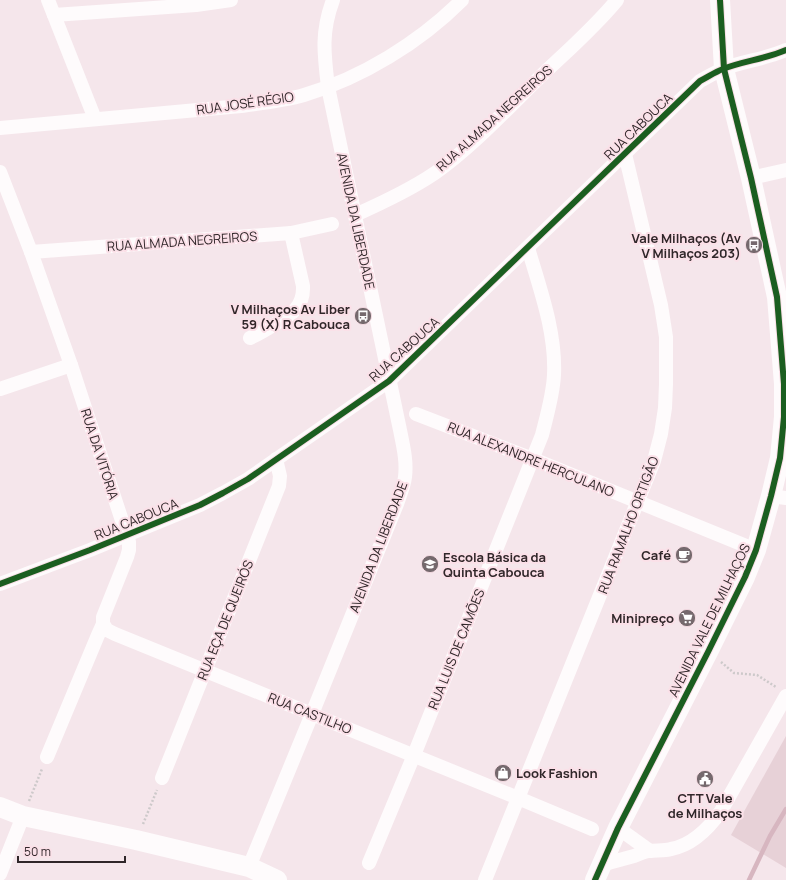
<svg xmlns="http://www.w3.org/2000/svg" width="786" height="880" font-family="Manrope,sans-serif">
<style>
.green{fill:#e7d1d7}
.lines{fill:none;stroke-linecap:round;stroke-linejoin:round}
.stream{stroke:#d7b6c0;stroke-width:4.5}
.path{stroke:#cdc9ca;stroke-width:2.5;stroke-dasharray:2 2;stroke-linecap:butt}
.street{stroke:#fefbfc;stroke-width:14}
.secondary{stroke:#fefbfc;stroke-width:20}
.cycleway-casing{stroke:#fbe0e8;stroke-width:8}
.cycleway{stroke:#1b5e20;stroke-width:6}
.labels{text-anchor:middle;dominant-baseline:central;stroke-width:4;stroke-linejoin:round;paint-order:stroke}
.street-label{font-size:13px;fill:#302629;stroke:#fbe0e8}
.poi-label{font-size:13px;font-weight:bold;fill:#302629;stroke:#fbe0e8;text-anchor:end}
</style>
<rect width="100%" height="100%" fill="#f5e6eb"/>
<path class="green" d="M786,736v132l-55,-33z"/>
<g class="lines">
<path class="stream" d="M749,880l21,-44 16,-27"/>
<g class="path">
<path d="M721,662l13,11 23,2 19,12"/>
<path d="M29,801l13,-32"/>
<path d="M143,824l14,-34"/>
</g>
<g class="street">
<path d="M48,0l47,119"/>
<path d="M54,15l142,-10 35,-5"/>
<path d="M0,128l241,-22c21,-3 42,-5 63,-11 58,-17 116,-53 158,-95"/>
<path d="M0,172l31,80 40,113 58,177v8l-2,7 -24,60v7l-5,11 -51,122"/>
<path d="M751,178l35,-8"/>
<path d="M355,215c27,-12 55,-25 80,-42 38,-27 72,-64 105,-96 26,-25 54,-49 77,-77"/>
<path d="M31,252l260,-19 41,-9"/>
<path d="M250,338c9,-4 17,-9 25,-14 16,-9 29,-17 28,-38l-12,-53"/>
<path d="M0,389l71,-24"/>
<path d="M416,414l117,45 223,91"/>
<path d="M771,496l15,2"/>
<path d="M0,584l90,-34 110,-45 23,-12 25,-14 141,-98 311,-300c8,-4 15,-9 23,-12 20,-8 43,-10 63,-19"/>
<path d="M103,624l4,6 8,4 403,164 74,31"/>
<path d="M162,778l117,-292 1,-10 -4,-17"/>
<path d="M618,828l32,23"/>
<path d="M369,863l45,-108 128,-320c5,-20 11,-40 12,-60 2,-43 -14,-86 -26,-127"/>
<path d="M601,865c11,-3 22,-6 33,-9 5,-2 10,-4 15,-5 7,-1 15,0 22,-2 22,-4 38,-21 50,-38l65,-115"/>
<path d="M249,867l63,-153 85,-210c3,-9 7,-18 8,-27 2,-16 -2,-32 -5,-47l-72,-343c-4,-33 -7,-55 5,-87"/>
<path d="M0,874l23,-58"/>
<path d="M485,880l169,-419 7,-27 4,-26 1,-24v-47l-5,-32 -36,-151"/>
</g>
<g class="secondary">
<path d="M0,807l23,9 113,24 113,27 28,13"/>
<path d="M595,880l23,-52 90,-176 37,-75 11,-27 15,-54 9,-38 4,-41v-33l-7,-87 -26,-119 -27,-109 -4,-69"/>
</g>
<defs>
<g id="cycleway">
<path d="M0,584l90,-34 110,-45 23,-12 25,-14 141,-98 311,-300c8,-4 15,-9 23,-12 20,-8 43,-10 63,-19"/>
<path d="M595,880l23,-52 90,-176 37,-75 11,-27 15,-54 9,-38 4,-41v-33l-7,-87 -26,-119 -27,-109 -4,-69"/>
</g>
</defs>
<use href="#cycleway" class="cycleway-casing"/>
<use href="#cycleway" class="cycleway"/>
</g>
<defs>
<symbol id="bus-disc" viewBox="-11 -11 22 22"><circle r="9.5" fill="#75696d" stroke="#fbe0e8"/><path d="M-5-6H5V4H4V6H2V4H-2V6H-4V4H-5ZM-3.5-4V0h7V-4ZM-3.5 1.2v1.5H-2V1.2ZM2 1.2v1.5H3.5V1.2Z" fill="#fff"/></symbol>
<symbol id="cafe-disc" viewBox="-11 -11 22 22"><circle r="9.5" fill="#75696d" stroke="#fbe0e8"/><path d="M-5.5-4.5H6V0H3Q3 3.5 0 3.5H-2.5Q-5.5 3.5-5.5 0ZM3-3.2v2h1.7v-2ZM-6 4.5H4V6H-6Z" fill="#fff"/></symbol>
<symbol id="school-disc" viewBox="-11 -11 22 22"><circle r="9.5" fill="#75696d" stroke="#fbe0e8"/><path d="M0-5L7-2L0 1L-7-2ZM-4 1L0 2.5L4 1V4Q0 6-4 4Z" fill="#fff"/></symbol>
<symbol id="supermarket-disc" viewBox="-11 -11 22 22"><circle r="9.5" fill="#75696d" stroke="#fbe0e8"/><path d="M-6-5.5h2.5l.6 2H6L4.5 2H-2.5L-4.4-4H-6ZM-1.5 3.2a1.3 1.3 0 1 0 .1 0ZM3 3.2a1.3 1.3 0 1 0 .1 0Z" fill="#fff"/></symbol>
<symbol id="shop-disc" viewBox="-11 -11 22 22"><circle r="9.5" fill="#75696d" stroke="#fbe0e8"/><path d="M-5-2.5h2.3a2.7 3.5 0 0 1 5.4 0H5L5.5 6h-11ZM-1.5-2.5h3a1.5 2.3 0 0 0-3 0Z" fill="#fff"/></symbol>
<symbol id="civic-disc" viewBox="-11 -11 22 22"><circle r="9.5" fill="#75696d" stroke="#fbe0e8"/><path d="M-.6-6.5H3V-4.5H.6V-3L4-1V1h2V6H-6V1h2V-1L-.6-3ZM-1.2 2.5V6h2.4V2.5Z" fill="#fff"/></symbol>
</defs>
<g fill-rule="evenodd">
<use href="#bus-disc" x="744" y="235" width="20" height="20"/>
<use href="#bus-disc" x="353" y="306" width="20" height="20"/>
<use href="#cafe-disc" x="674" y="545" width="20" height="20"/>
<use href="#school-disc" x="420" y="554" width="20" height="20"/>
<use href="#supermarket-disc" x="677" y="608" width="20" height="20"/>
<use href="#shop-disc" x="493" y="763" width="20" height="20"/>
<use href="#civic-disc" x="695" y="769" width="20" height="20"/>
</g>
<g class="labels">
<g class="street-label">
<text transform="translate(245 103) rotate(-8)">RUA JOSÉ RÉGIO</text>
<text transform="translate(494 118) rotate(-42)">RUA ALMADA NEGREIROS</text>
<text transform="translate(638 126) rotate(-44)">RUA CABOUCA</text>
<text transform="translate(356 221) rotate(78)">AVENIDA DA LIBERDADE</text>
<text transform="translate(182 241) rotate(-4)">RUA ALMADA NEGREIROS</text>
<text transform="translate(404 349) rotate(-42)">RUA CABOUCA</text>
<text transform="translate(100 454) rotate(72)">RUA DA VITÓRIA</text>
<text transform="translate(531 459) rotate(22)">RUA ALEXANDRE HERCULANO</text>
<text transform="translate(136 519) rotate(-22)">RUA CABOUCA</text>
<text transform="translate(628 525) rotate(-69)">RUA RAMALHO ORTIGÃO</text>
<text transform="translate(378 547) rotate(-69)">AVENIDA DA LIBERDADE</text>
<text transform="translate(225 620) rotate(-68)">RUA EÇA DE QUEIRÓS</text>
<text transform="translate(709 620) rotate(-64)">AVENIDA VALE DE MILHAÇOS</text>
<text transform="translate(456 649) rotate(-68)">RUA LUIS DE CAMÕES</text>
<text transform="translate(310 713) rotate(22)">RUA CASTILHO</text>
</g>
<g class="poi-label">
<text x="741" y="238">Vale Milhaços (Av<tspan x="741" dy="15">V Milhaços 203)</tspan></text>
<text x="350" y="309">V Milhaços Av Liber<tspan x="350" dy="15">59 (X) R Cabouca</tspan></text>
<text x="671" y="555">Café</text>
<text x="443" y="557" text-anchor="start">Escola Básica da<tspan x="443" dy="15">Quinta Cabouca</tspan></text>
<text x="674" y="618">Minipreço</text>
<text x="516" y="773" text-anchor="start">Look Fashion</text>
<text x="705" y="798" text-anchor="middle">CTT Vale<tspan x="705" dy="15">de Milhaços</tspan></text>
</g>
</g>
<path d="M18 856v6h107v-6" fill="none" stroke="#302629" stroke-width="2"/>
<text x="24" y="856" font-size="12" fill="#302629" stroke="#fbe0e8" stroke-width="3" paint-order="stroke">50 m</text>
</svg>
